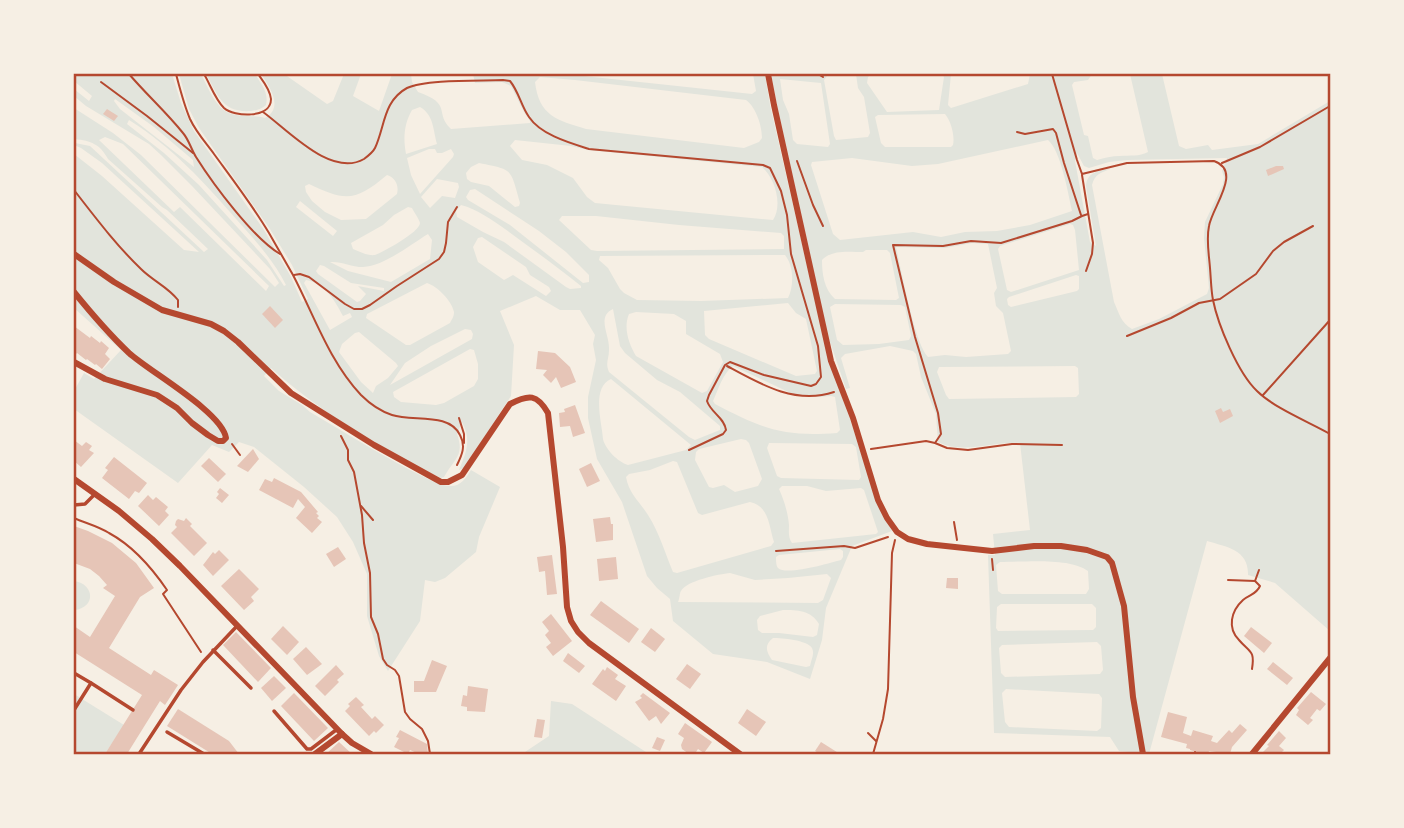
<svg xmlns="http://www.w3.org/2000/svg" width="1404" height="828" font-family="Jost,sans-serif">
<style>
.green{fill:#e2e4dc;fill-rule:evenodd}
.building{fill:#e6c5b7}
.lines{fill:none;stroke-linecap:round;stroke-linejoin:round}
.path{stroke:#b5482f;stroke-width:2}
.service{stroke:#b5482f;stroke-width:3.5}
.minor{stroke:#b5482f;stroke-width:6}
.neatline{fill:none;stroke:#b5482f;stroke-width:2.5}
</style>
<rect width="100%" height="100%" fill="#f6efe4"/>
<g class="green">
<path d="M74,74h98l9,29 13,28 70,99 27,47 11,25 6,-3 -16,-34 -22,-36 -71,-101 -10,-19 -10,-35h22c8,15 16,39 35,41 10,2 19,0 29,3 19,-10 5,-31 -4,-44h23l43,30 6,-3 11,-27h17l-8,22 26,15 13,-37h19l1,8 6,10c35,12 16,21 33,37l79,-6v-2l-6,-9 -13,-26 -9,-4 -27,1 -2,-9h92l187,20 4,-3 -3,-17h12l5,31 59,256 21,58 26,82 16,30 -40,15 -26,62 -4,32 -12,39 -43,-17 -54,-8 -40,-33 -3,-22 -13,-11 -10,-12 -25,-74 -25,-43 -9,-41v-21l8,-37 -3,-16 2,-9 -15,-25h-20l-24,-14 -36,15 14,34 -3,51 -37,57 -10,15 -5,2c7,-17 13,-30 3,-48l-5,12c8,22 -3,25 -13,43l-3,1c-59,-28 -121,-66 -170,-110l-7,8 15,15 23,14 8,7c36,21 72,44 110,63 9,4 20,11 31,11 10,0 15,-8 20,-16l29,17 -21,50 -3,15 -31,26 -10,4 -10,-2 -5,41 -32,50 -9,-15 -12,-40v-42l-14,-32 -16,-25 -33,-30 -50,-40 -15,-5 -10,10 -17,-7 -34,38 -104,-74v-18l10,-18 10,6 27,-29 -47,-42v-154l28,22 82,74 15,2 -97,-89 -21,-15 -7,-3v-37l39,25 28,22 134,132 4,-4 -9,-14 -78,-83 -31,-31 -12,-11 -63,-38 -12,-10v-7l15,12 3,-5 -18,-15zM540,77l35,3 171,20c10,7 16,26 16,38l-3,4 -15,6 -158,-19c-29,-9 -47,-13 -51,-47zM115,99l39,28 39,33 1,7 -74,-58 -6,-8zM420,107c14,8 13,23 17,37l-31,10c-3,-16 -2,-30 6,-44zM129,120c42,26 76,63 108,100 18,20 37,41 49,65l-2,1 -17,-26 -68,-75 -35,-32 -37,-29zM105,137l18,7 146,142 -3,5 -86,-84 -6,5 -75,-72zM75,139c16,2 25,5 33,20l54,48 5,3 41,39 -4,3 -114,-106 -15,-3zM515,140l56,6 17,4 174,17c13,11 21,38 11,53l-178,-17 -8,-6 -14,-19 -26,-13 -25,-5 -12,-14zM429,149h6l2,4h5l9,-4 3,5 -1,3 -33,37 -9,-19 -4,-17zM479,163c35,7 31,5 41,40l-1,3 -4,1 -26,-21 -18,-4 -4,-3 -1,-6 5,-6zM387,175c9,3 12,11 10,19l-31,25 -25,1 -16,-8 -13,-11 -6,-9 -1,-6 4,-2c37,18 47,17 78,-9zM437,179l21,4 1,4 -4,11 -13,-2 -12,12 -9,-11zM475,189l64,42 27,21 23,23v7l-6,1 -73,-58 -42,-25 -2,-3 4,-7zM300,201l37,30 -4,5 -37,-29zM461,205c16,4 31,15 44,24 26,19 51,37 76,57v2l-11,1 -4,-2 -62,-45 -21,-10 -26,-15 -1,-6zM408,207l4,1c2,4 7,11 8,15 0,9 -37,29 -45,32 -7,1 -15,-3 -22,-6l-2,-6 32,-18 11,-10zM562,216h34l83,9 102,8 3,3v13l-187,2 -6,-1 -32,-30zM428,234l4,6 -2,19 -39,23 -43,-11 -18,-9c11,-1 21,5 33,5 21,-1 47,-22 65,-33zM482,237l44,30 4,8 19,12 2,4 -5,5 -33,-21 -9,5 -26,-18 -5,-15 5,-9zM785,255c9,11 9,31 3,43l-87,3 -64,-1 -13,-7 -4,-4 -12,-21 -9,-8 1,-4zM320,265l4,1 27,17 33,5v3l-26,-5 8,8 -6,7 -3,1 -39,-28 -2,-3zM306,280c19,3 29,21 37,36l7,-3 2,4 -22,13 -26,-47zM427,283c10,3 25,18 27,29 0,5 -2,7 -4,11l-40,22h-4l-40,-27 1,-4zM788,303l8,10 10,6 11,52 -2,3 -19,2 -87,-37 -4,-4 -1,-24zM613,309l7,37 5,7 32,27 23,12 40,34v4l-25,10 -6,-3 -80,-65c-4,-9 0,-13 0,-22 1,-15 -13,-33 4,-41zM636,312l38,2 12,7v13l34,20 3,8 -16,29 -5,2 -66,-37c-7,-12 -13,-28 -7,-42zM465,329l6,1 2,4 -1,5 -82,46 15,-22 26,-17zM359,332l37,31 2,3 -10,12 -12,8 -3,7 -12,-11 -22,-30 3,-8 13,-11zM470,349l4,1 4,14v15l-4,7 -30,17 -8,2 -35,-3 -7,-5 -1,-5zM733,366l64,30 23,1 11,-1 4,1 5,33 -3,3c-54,4 -74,-4 -122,-29l-2,-3c5,-11 10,-28 20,-35zM611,379l80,66 -5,5 -58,15c-10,-3 -23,-16 -25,-26 -1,-17 -12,-51 8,-60zM741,439l5,1 3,3 13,36 -4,7 -23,6 -11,-7 -11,3 -4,-1 -14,-27 1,-8 3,-3zM769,443l83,1 4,3 5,30 -2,3 -78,-2 -4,-2 -10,-28zM673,461l4,1 21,51 4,2 48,-13c19,4 19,24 24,40l-3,4 -94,27 -4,-1c-8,-19 -14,-40 -25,-57 -8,-13 -19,-21 -22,-38l3,-3 21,-4zM782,486h25l19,5 35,-3 3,2 14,42 -2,2 -84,9c-4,-6 -3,-10 -3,-18 -1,-12 -5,-25 -10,-36zM840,549l3,2v6l-2,3c-11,3 -55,16 -63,8 -2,-2 -2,-8 -2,-11l3,-2zM730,573l25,7 33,-2 39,-4 4,4 -8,22 -5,3 -140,-1c1,-1 2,-11 3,-11 5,-10 38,-17 49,-18zM783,610c14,0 28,0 36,14l-2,11 -4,2 -34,-4h-17l-4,-3 -1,-10 3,-4zM773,638c9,0 34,2 39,10 3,6 -1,12 -2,18l-4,1 -34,-7c-6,-9 -8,-15 1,-22z"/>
<path d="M206,74h49c6,10 14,18 11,31 -5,4 -8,5 -15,6 -29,2 -33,-16 -45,-37z"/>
<path d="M771,74h56v2l-3,4 10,56 2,4 32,-3 2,-4 -6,-36 -6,-9 -2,-14h15l-3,3 -1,6 20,29 52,-2 5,-33 -2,-3h9l-3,31 3,3 77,-24 2,-10h62l-4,6 -14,2 -2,3 12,50 4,1 5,22 4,2c7,-2 15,-4 23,-4 10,-1 19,1 28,-4l-18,-78h32l17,72 7,3 22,-4 4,5 46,-6 72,-43v530l-55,-48 -27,-8c1,-25 -21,-28 -41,-34l-58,213 -30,-3 -9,-14 -116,-4 -6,-178h7l-2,-21 37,-4 -10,-87c-28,-2 -55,12 -82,-1l-2,-28 -15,-37 -5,-23 -3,-3 -23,-5 -45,8 -4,4 9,30 -4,1 -19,-56 -50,-228zM780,79l41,4 9,61 -2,3 -31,-3 -4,-4 -4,-26 -6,-14zM945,114c6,7 10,22 8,31l-2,2h-66l-4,-4 -6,-26 3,-2zM1048,140c13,11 20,53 24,71l-42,14 -33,6 -32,1 -24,5 -28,-5 -73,8 -7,-6 -22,-69 1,-3 40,-4 60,8 26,-2zM1077,153l7,13 5,2 20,-6 18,-2 100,-2 -5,13 2,6 -1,7 -18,38 -1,16 5,50 -2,6 -48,25 -27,10c-11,-6 -13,-16 -18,-27l-22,-117c3,-11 8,-12 18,-16 -12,2 -23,3 -24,17l10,60 -6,-4 -15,-81zM1070,224l3,1 2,5 4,40 -68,22 -4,-2 -9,-41 2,-3zM972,243l16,1 9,44 -3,5 2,13 7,7 8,38 -3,3 -42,3 -21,-2 -17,2c-13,-12 -27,-88 -32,-110l49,1zM866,250h21l3,3 9,45 -3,2 -61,-1c-11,-10 -13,-25 -13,-39 10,-11 28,-8 41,-8zM1076,275l3,1v13l-2,2 -66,16 -3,-2 -1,-6 2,-2zM835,304l66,1 4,2 6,29 -2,4 -30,4 -36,1 -6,-5 -7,-33zM1075,366l3,2 1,26 -3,3 -127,2 -3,-4 -9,-23 2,-5zM1000,562c22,0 70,-5 88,9l1,18 -3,5h-84l-4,-3 -2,-26zM1001,604h91l4,4v19l-3,3 -95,1 -2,-3 1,-21zM1097,642l4,4 2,24 -3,4 -95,3 -4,-4 -2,-25 3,-3zM1006,689l93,5 3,4 -1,30 -4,3 -88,-4 -4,-5 -3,-29z"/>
<path d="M74,581c21,3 22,27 0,29z"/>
<path d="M74,694l50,31 -19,29h-31z"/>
<path d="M551,701l21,3 77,50h-127l27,-18z"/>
</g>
<g class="building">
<path d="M107,109l11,7 -4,5 -11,-7z"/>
<path d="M1276,166h7l1,3 -16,7 -2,-6z"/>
<path d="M270,306l13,14 -8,8 -13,-14z"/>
<path d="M74,326l16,12 1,-2 9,7 1,-2 8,7 -4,6 5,5 -8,10 -6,-5 -1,1 -8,-6 -1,1 -9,-7 -1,1 -2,-2z"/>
<path d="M538,351l17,2 15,14 6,15 -15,6 -5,-11 -5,6 -8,-8 4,-5 -11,-1z"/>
<path d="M575,405l10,28 -12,4 -3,-11 -10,1 -1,-14 6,-1 -1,-3z"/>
<path d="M1221,408l2,4 7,-3 3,7 -13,7 -5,-12z"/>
<path d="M74,440l8,6 4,-4 6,4 -3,4 5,3 -13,14 -7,-6z"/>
<path d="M253,449l6,10 -11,13 -11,-6z"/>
<path d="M114,457l33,26 -8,10 -4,-2 -6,8 -27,-21 6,-8 -3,-2z"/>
<path d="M209,458l17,16 -8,8 -17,-16z"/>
<path d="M591,463l9,18 -13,6 -8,-18z"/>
<path d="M274,478l27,14 17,20 -2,1 3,3 -2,2 5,4 -10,11 -16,-15 9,-11 -7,-8 -5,9 -34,-18 6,-11 7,3z"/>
<path d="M220,488l9,7 -7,8 -6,-5 3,-4 -2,-2z"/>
<path d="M148,495l5,5 3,-3 12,10 -3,4 4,4 -10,11 -21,-20z"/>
<path d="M610,517l1,7h2v16l-17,2 -3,-23z"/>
<path d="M186,518l6,6 -2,2 17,17 -13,13 -23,-23 6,-6 -2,-2 1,-4 2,-2 6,2z"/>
<path d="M74,526l14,5 24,12 24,20 18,25 -14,9 -31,51 42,27 3,-5 24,15 -13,20 -5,-4 -33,53h-22l37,-59 -68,-43v-26l16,11 25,-41 -12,-8 4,-3 -8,-9 -9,-7 -16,-6z"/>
<path d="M338,547l8,12 -12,8 -8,-13z"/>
<path d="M219,550l10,10 -16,16 -10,-11 10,-13 2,2z"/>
<path d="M552,555l5,39 -10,1 -2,-24 -6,1 -2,-15z"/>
<path d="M616,557l2,22 -19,2 -2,-22z"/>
<path d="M239,569l20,20 -8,8 3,4 -10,9 -23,-24z"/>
<path d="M947,578h11v11l-12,-1z"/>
<path d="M601,601l38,28 -10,14 -39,-28z"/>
<path d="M551,614l21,27 -19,15 -7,-9 5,-4 -6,-8 4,-4 -7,-9z"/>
<path d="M283,626l16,16 -12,13 -16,-16z"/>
<path d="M1251,627l21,16 -8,10 -20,-17z"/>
<path d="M651,628l14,11 -10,13 -14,-10z"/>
<path d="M236,632l35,36 -13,14 -35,-37z"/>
<path d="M306,647l16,17 -15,11 -14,-16z"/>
<path d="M568,653l17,13 -6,7 -16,-12z"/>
<path d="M432,660l15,6 -11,26h-22v-11h10z"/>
<path d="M1273,662l20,16 -6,7 -20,-16z"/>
<path d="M687,664l14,10 -11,15 -14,-10z"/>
<path d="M336,665l8,9 -7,6 2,2 -14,14 -10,-10z"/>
<path d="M607,667l11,8 -3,4 11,7 -10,15 -24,-17 11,-15 2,2z"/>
<path d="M274,676l12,12 -14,13 -11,-13z"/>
<path d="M468,686l20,3 -3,23 -18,-1v-4l-6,-1 2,-11 4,1z"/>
<path d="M1311,692l15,12 -6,7 -3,-2 -7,9 3,2 -5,5 -12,-10 3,-5 -2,-2z"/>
<path d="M294,693l34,35 -14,13 -33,-35z"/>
<path d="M643,693l27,20 -9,11 -5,-8 -7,5 -14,-19 7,-4 -2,-2z"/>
<path d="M356,697l8,8 -3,2 11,12 3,-3 9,9 -8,8 -2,-2 -5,5 -24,-25 5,-5 -2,-2z"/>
<path d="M178,709l51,32 10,13h-27l-45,-28z"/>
<path d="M747,709l19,13 -10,14 -18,-13z"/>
<path d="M1168,712l19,5 -4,16 8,3 2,-6 20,6 -2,5 6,2 12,-13 3,3 8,-9 7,6 -15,17 -2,7 -21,-3 -1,3 -4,-1 -1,1 -13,-4v-1l-4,-1 1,-4 -26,-7z"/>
<path d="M537,719l8,1 -3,18 -8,-1z"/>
<path d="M685,723l27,19 -8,11 -6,-4 -2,3 -7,2 -7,-5 -1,-4 3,-7 -6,-4z"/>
<path d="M400,730l27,14 1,10h-9l-9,-4 -2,4 -14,-7 5,-9 -3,-1z"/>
<path d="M1279,731l7,7 -7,8 5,4 -4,4h-19l8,-8 -2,-1z"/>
<path d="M657,737l8,3 -5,11 -8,-3z"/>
<path d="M339,742l13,12h-26z"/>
<path d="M821,742l19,12h-20l-5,-3z"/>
</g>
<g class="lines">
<g class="path">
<path d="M129,74c17,20 37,38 54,59 6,7 8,16 13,24 17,27 57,81 84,97"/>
<path d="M176,74c4,15 8,31 14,45 6,13 16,24 24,35 19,26 39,52 55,79 8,14 16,28 24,42 21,40 36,86 68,120 9,9 19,16 31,20 21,7 57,-3 68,20 6,11 2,20 -3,30"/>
<path d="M204,74c6,10 11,25 20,34 10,9 47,11 47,-9 -1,-10 -8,-18 -13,-25"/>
<path d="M818,74l5,3"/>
<path d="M1052,74l25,86 5,14 45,-11 87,-2c29,10 -2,46 -5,65 -3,14 0,28 1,42 1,11 1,22 3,32 5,25 25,73 44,91 17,17 52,31 73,43"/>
<path d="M101,82l46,34 46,37"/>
<path d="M263,112c25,18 68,66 101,47 4,-3 9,-7 11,-11 10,-21 8,-47 32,-60 19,-9 73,-7 96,-8l7,1c9,11 11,25 19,36 12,18 41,26 60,32l174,16 7,3 11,23 6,24 4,39 27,92 3,31 -5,7 -5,2 -47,-11 -34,-13 -5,3 -16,30 -2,6c4,12 17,16 19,29l-3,4 -34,16"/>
<path d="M1017,132l8,2 28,-5 3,4 8,30 17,52"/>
<path d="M797,161l16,44 10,21"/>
<path d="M1222,163l38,-16 70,-41"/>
<path d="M1082,175l11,68 -1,11 -6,17"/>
<path d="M74,190c21,27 42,55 67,79 12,12 27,18 37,31v7"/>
<path d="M294,275l6,-1 9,3 36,27 9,5h8l8,-4 27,-19 42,-27 5,-7 2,-9 2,-21 9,-15"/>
<path d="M1127,336l44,-18 28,-15 21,-4 36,-25 17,-23 11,-9 29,-16"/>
<path d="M727,366c33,18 68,39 107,26"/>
<path d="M1263,395l67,-75"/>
<path d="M459,418l5,16v9"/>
<path d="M341,436l7,14v10l6,12 8,43 2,28 6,30 1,44 7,17 5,25 4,6 8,5 4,6 6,36 5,7 12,10 6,12 2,13"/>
<path d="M935,443l6,-9 -3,-21 -23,-76 -22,-92 50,1 28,-5 30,2 71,-22 10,-5 6,-2"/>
<path d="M232,444l8,11"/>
<path d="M871,449l55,-8 9,2 12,5 21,2 44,-6 50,1"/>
<path d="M361,506l12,14"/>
<path d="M74,518c11,5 24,8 35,15 24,13 43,35 58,57l-4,4 38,58"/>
<path d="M954,522l3,18"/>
<path d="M776,551l68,-5 11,2 33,-11"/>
<path d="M992,559l1,11"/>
<path d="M1228,580l27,1"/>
<path d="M1252,669c3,-19 -2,-16 -13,-29 -12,-12 -8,-29 4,-40 7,-6 13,-5 17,-14l-5,-5 4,-11"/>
<path d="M868,733l8,8"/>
<path d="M873,754l10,-35 5,-30 4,-136 3,-13"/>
<path d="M1195,754v-2"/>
</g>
<g class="service">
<path d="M74,505l11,-1 10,-10"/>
<path d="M213,650l38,38"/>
<path d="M74,673l17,10 -17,27"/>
<path d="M91,683l42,27"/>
<path d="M274,711l33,38h4l25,-19"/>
<path d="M167,732l37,22"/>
<path d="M139,754l42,-64 22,-28 34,-36"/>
</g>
<g class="minor">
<path d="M768,74l6,31 57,256 22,57 25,82 9,18 10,14 11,7 19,5 65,7 42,-5h27l26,4 20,7 5,6 12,43 9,91 10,57"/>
<path d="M74,254l40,28 48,28 49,14 13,7 14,11 53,51 83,52 67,37h7l14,-7 48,-71c19,-10 27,-10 38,9l15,134 4,60 4,14 7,11 11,11 151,111"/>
<path d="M74,292c17,21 35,42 55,61 21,19 93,59 97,85l-3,3h-5l-10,-6 -16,-12 -15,-15 -20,-13 -52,-16 -31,-17"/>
<path d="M74,479l45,32 33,28 28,27 162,168 10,9 19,11"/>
<path d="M315,754l27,-20"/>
<path d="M1252,754l78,-96"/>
</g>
</g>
<rect width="1404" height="828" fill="none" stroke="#f6efe4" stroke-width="150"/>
<rect x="75" y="75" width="1254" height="678" class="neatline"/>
</svg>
